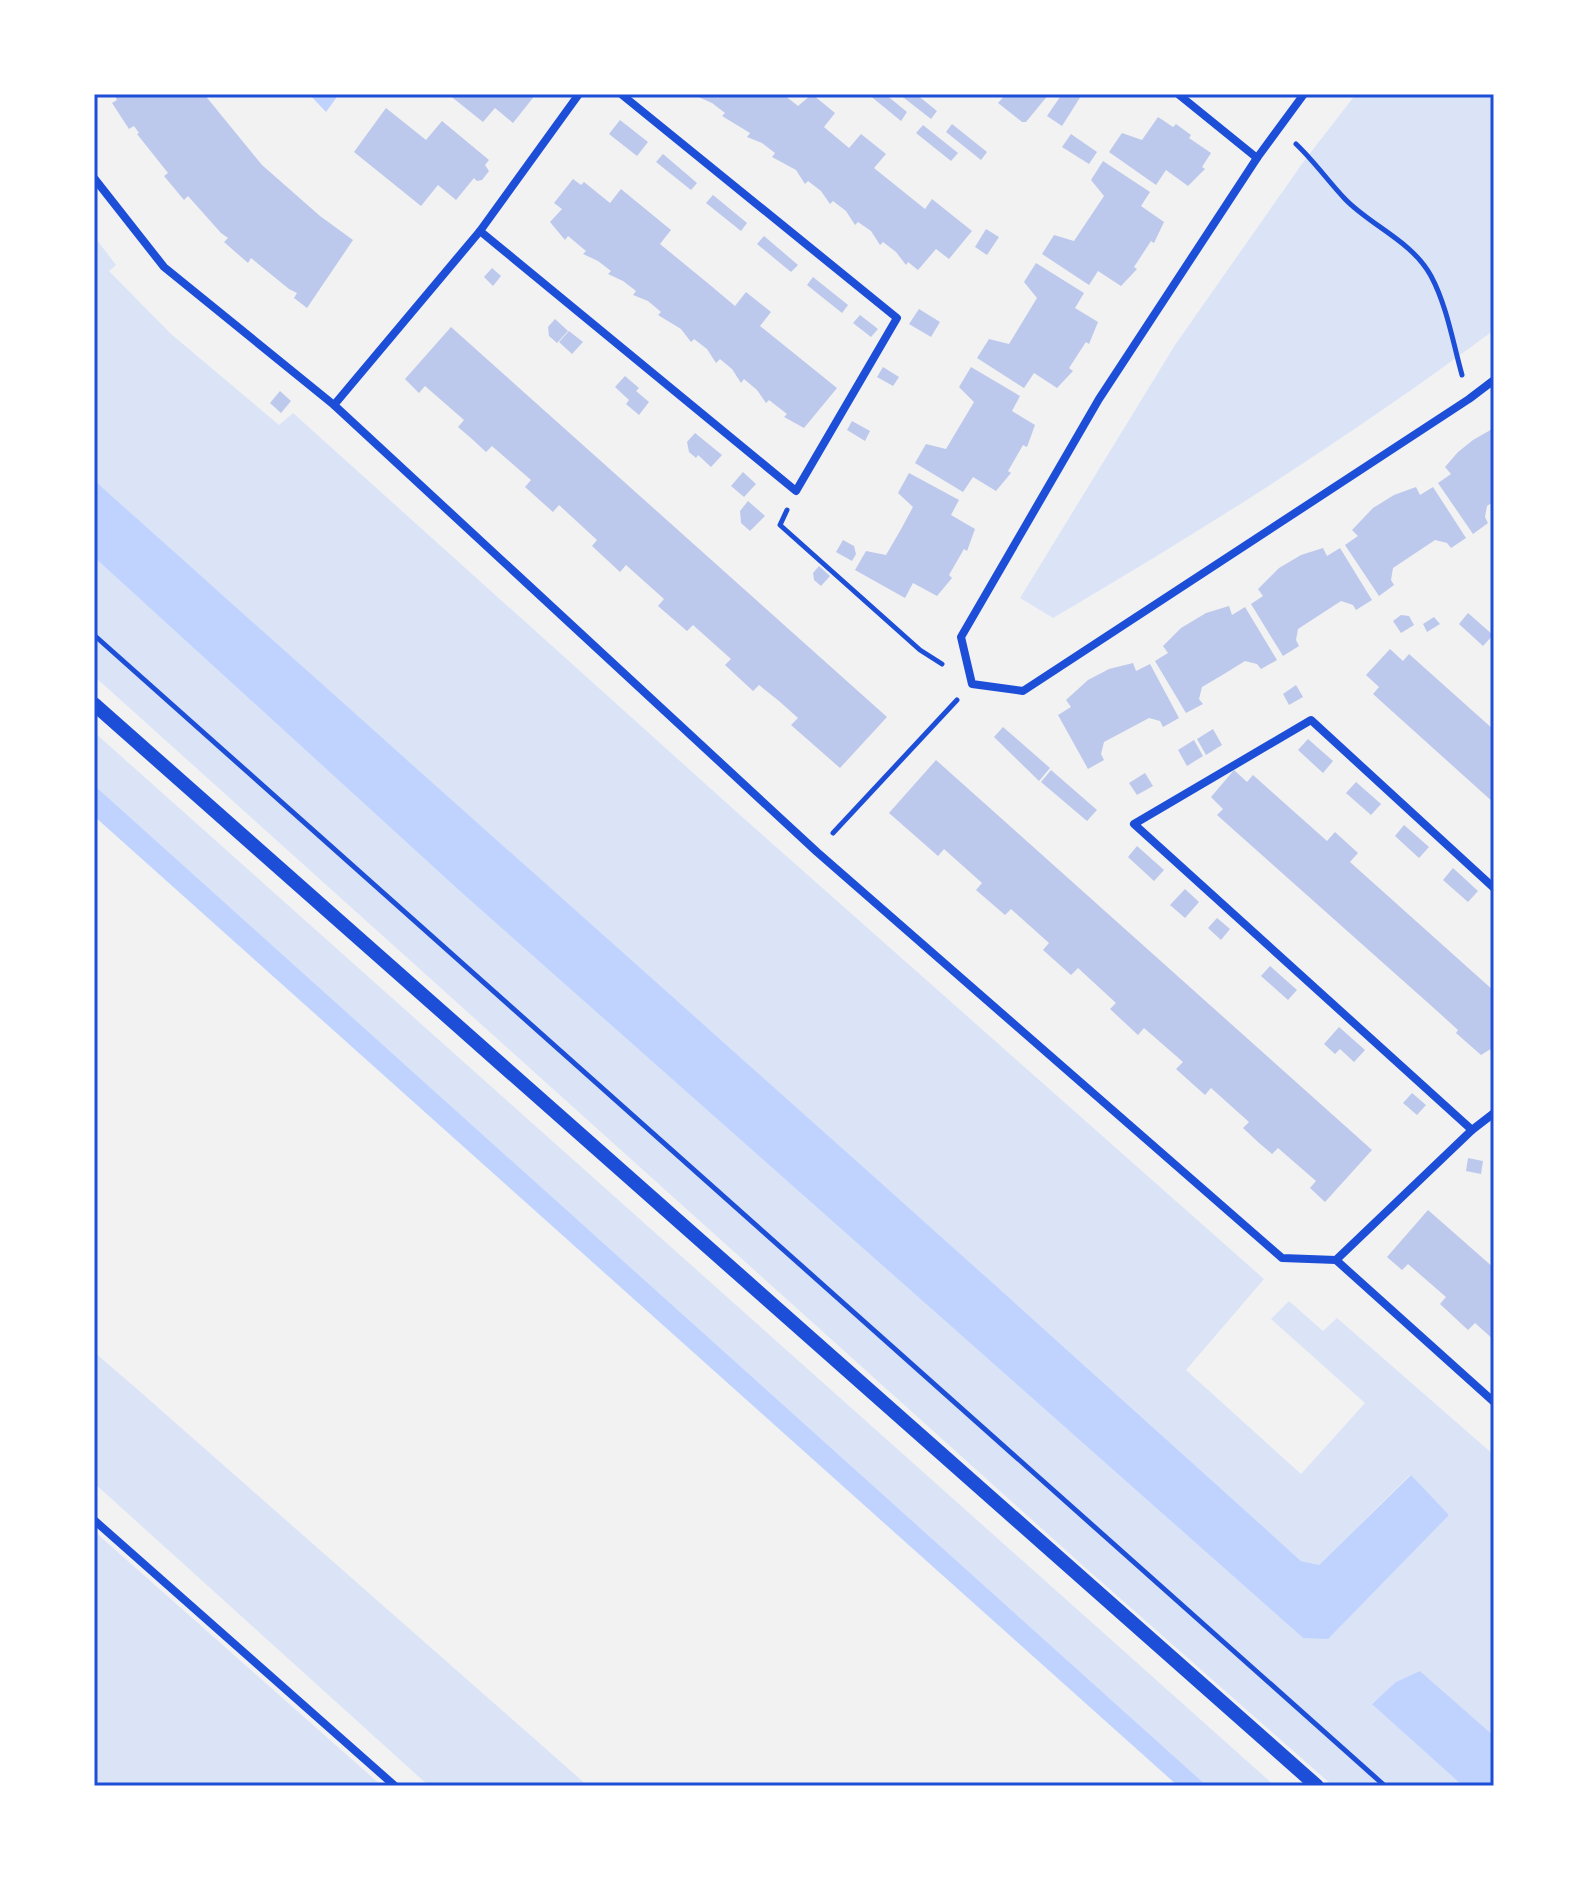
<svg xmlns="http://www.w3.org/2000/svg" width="1588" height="1880" font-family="Overpass,sans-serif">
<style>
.green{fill:#dbe4f7}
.water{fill:#bfd3fe}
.building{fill:#bdc9ec}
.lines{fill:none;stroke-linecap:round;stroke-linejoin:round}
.path{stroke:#1d4ed8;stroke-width:5}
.minor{stroke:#1d4ed8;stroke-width:8}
.tertiary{stroke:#1d4ed8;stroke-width:14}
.neatline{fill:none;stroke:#1d4ed8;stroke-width:3}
</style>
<rect width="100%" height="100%" fill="#f2f2f2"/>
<g class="green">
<path d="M1356,94h138v236c-141,105 -289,199 -441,288l-33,-20 155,-253 129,-184z"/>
<path d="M94,236l22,29 -7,6 62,63 108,91 14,-12 447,402 524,464 -78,91 115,104 64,-71 -94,-84 18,-18 34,30 14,-13 157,137v281l-74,-65 -48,32 91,83h-130l-253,-223 -986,-887v-119l368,336 841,745 146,-123 -39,-40 -91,90 -18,-4c-400,-363 -806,-720 -1207,-1081z"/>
<path d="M94,732l1181,1054h-68l-1113,-1001z"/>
<path d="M94,1352l43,37 451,397h-159l-335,-303z"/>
<path d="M94,1531l288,255h-288z"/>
</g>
<g class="water">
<path d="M309,94h30l-13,18z"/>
<path d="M94,480c402,361 807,718 1207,1081l18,4 92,-90 38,40 -121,124 -25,-1 -841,-745 -368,-336z"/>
<path d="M94,785l1113,1001h-29l-1084,-970z"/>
<path d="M1420,1671l74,65v50h-31l-91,-82 24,-22z"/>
</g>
<g class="building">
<path d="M114,94h90l58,71 58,51 33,24 -46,68 -13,-10 3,-5 -8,-4 -38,-31 -3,5 -24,-21 4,-4 -7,-5 -33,-37 -4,4 -20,-24 4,-3 -31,-39 2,-1 -5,-7 -5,3 -17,-26 5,-3z"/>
<path d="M448,94h88l-23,29 -18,-15 -12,14z"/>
<path d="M698,94h85l15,12 14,-12 23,19 -11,14 25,21 12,-14 25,20 -12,14 51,41 7,-10 40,32 -23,28 -13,-10 -18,21 -10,-8 -2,3 -10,-13 -13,-10 -3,3 -9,-14 -13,-9 -3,3 -9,-14 -13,-10 -3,3 -9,-13 -13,-10 -3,3 -9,-14 -24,-13 3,-4 -13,-10 -15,-6 3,-4 -28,-17 3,-3 -13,-10 -16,-7z"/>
<path d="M868,94h17l22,18 -6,9z"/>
<path d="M899,94h17l21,17 -6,8z"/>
<path d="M1006,94h43l-23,28h-4l-24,-19z"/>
<path d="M1062,94l19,2 -19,30 -15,-10z"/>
<path d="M386,108l40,32 16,-19 47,39 -4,5 4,6 -7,9 -5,1 -3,-3 -18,22 -18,-15 -17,21 -67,-54z"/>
<path d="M1158,117l15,10 3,-3 15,11 -2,3 22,15 -9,14 3,2 -17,17 -22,-16 -10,15 -47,-33 13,-19 20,7z"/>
<path d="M620,120l28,22 -11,14 -28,-22z"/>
<path d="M952,124l35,28 -6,8 -35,-28z"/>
<path d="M923,125l35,28 -7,8 -35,-28z"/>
<path d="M1071,134l26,18 -8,12 -27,-17z"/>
<path d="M663,154l34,29 -6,7 -35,-28z"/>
<path d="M1103,161l47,31 -9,14 23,16 -10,21 -3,-2 -17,26 3,2 -16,17 -23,-15 -9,14 -47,-31 12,-19 20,6 30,-45 -13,-16z"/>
<path d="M573,179l8,6 3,-3 26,21 11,-14 50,41 -11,14 50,41 25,21 11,-14 25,20 -11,14 77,62 -33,40 -20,-11 3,-3 -18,-14 -3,3 -9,-13 -13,-11 -3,4 -9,-14 -12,-10 -4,4 -9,-14 -13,-10 -3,3 -10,-13 -23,-14 3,-3 -13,-11 -15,-6 3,-4 -13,-10 -15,-7 3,-3 -13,-10 -15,-7 3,-3 -18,-15 -3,4 -15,-18 12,-13 -8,-6z"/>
<path d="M713,195l34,28 -6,8 -35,-28z"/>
<path d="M986,229l13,8 -12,18 -12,-8z"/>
<path d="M764,236l34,29 -7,7 -34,-28z"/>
<path d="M1036,263l48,30 -9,15 23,14 -9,22 -3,-2 -17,26 4,3 -16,17 -23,-15 -10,15 -47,-30 12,-19 20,5 28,-46 -13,-16z"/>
<path d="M492,268l9,8 -8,10 -9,-9z"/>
<path d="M813,277l35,28 -6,8 -35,-28z"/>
<path d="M919,309l21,13 -9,15 -22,-13z"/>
<path d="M860,315l18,14 -7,8 -18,-14z"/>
<path d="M555,319l13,12 -11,12 -8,-7 -1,-9z"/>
<path d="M451,327l436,390 -47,51 -49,-43 7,-7 -19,-17 -20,-16 -6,6 -28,-26 6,-6 -38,-34 -6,6 -29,-25 6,-7 -38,-34 -6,7 -28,-26 5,-6 -38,-35 -6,7 -28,-25 6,-7 -39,-34 -6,6 -14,-13 -14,-12 6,-7 -39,-34 -6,7 -14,-14z"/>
<path d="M569,331l14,11 -11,12 -13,-12z"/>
<path d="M883,367l16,10 -6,9 -16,-9z"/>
<path d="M971,367l49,29 -8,15 23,14 -8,22 -4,-2 -15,26 3,2 -15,18 -23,-14 -10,15 -48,-29 11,-19 20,5 28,-47 -15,-15z"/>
<path d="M625,376l14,12 -3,3 13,11 -10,13 -13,-11 3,-4 -14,-13z"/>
<path d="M280,391l11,10 -10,12 -11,-10z"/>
<path d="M852,421l18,10 -5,10 -18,-11z"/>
<path d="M1494,428v73l-7,5 -2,11 3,6 -15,11 -35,-51 13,-9 -6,-7 13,-15 15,-12z"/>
<path d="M695,433l27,22 -11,12 -13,-12 -2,3 -7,-6 -2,-10z"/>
<path d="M743,472l13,12 -12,13 -13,-11z"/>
<path d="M909,473l50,27 -8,15 24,14 -8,22 -3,-2 -15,26 3,3 -15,18 -24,-13 -8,15 -50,-28 11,-19 20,4 14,-24 13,-24 -15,-14z"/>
<path d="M1416,487l4,8 13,-8 33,51 -15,10 -4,-5 -12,-3 -42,28 -2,12 3,5 -15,11 -34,-51 13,-9 -6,-6 21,-22 21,-13z"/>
<path d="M748,501l17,15 -15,15 -9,-8 -1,-12z"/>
<path d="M843,540l11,6 2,8 -4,7 -16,-9z"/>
<path d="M1323,548l4,8 13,-8 32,52 -16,10 -3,-5 -12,-4 -43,28 -2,11 3,6 -16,10 -32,-52 12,-8 -5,-7 21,-21 22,-13z"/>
<path d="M819,566l11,10 -9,10 -7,-6 -1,-7z"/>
<path d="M1229,606l3,9 13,-8 32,53 -16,9 -4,-5 -12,-3 -21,13 -22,13 -3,12 4,5 -17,9 -31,-52 13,-8 -5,-7 18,-18 25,-15z"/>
<path d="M1468,613l25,22 -10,11 -24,-22z"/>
<path d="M1401,615l8,1 5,9 -13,8 -8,-12z"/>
<path d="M1434,617l6,7 -13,8 -4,-8z"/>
<path d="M1390,649l13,12 6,-7 85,76v73l-121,-109 6,-7 -13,-12z"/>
<path d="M1133,663l3,8 14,-7 29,54 -16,9 -3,-6 -11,-3 -45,24 -3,12 3,6 -16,9 -30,-54 13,-8 -5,-7 22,-20 21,-11z"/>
<path d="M1296,685l7,12 -14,8 -6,-11z"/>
<path d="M1003,727l47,41 -11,13 -45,-44z"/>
<path d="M1213,729l9,16 -16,10 -9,-16z"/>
<path d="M1308,739l25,22 -10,12 -25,-23z"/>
<path d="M1194,740l9,16 -16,10 -9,-16z"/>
<path d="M936,760l436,390 -47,52 -15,-14 6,-7 -38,-33 -6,6 -14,-12 -15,-14 6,-6 -38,-34 -6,7 -29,-26 7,-7 -39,-34 -6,7 -28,-26 6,-6 -38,-35 -7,7 -28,-25 6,-7 -38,-34 -6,6 -29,-25 6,-7 -38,-34 -6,7 -49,-43z"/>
<path d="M1051,770l46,40 -10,11 -46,-39z"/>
<path d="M1234,770l13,12 6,-7 74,66 8,-9 23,21 -8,9 144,129v56l-13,8 -25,-22 2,-3 -22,-20 -219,-195 6,-6 -12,-12z"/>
<path d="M1145,773l8,13 -16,9 -8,-12z"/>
<path d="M1356,782l25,22 -10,11 -25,-22z"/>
<path d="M1404,825l25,22 -10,11 -24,-22z"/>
<path d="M1137,846l27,24 -10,11 -26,-24z"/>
<path d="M1453,868l25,23 -10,11 -25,-22z"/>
<path d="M1185,889l14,13 -14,16 -15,-13z"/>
<path d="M1217,918l13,11 -9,11 -13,-12z"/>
<path d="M1270,966l27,24 -9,10 -27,-24z"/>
<path d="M1339,1027l26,23 -11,12 -14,-13 -5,5 -11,-10z"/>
<path d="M1412,1093l14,12 -9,10 -14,-12z"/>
<path d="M1468,1158l15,3 -2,13 -15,-3z"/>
<path d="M1428,1210l66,58v72l-19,-17 -7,7 -28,-26 6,-7 -38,-33 -6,6 -15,-13z"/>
</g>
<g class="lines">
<g class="path">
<path d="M1296,144c18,17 32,37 49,55 26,27 67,42 86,77 16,30 22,67 31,99"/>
<path d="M787,510l-7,15 140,125 22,14"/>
<path d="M94,635l1291,1151"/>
<path d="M833,833l124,-133"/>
</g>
<g class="minor">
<path d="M1178,94l79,64"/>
<path d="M1304,94l-47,64 -158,241 -138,238 11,47 51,7 446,-292 25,-19"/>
<path d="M94,178l70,89 170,138 483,447 465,406 54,2 158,142"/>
<path d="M480,231l316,260 101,-173 -276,-224"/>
<path d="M334,405l146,-174 99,-137"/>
<path d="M1472,1130l-338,-306 177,-104 183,168"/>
<path d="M1336,1260l136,-130 22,-17"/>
<path d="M94,1520l301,266"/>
</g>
<path class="tertiary" d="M94,704l1223,1082"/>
</g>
<rect width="1588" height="1880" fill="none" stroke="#ffffff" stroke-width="192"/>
<rect x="96" y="96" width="1396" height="1688" class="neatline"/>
</svg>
